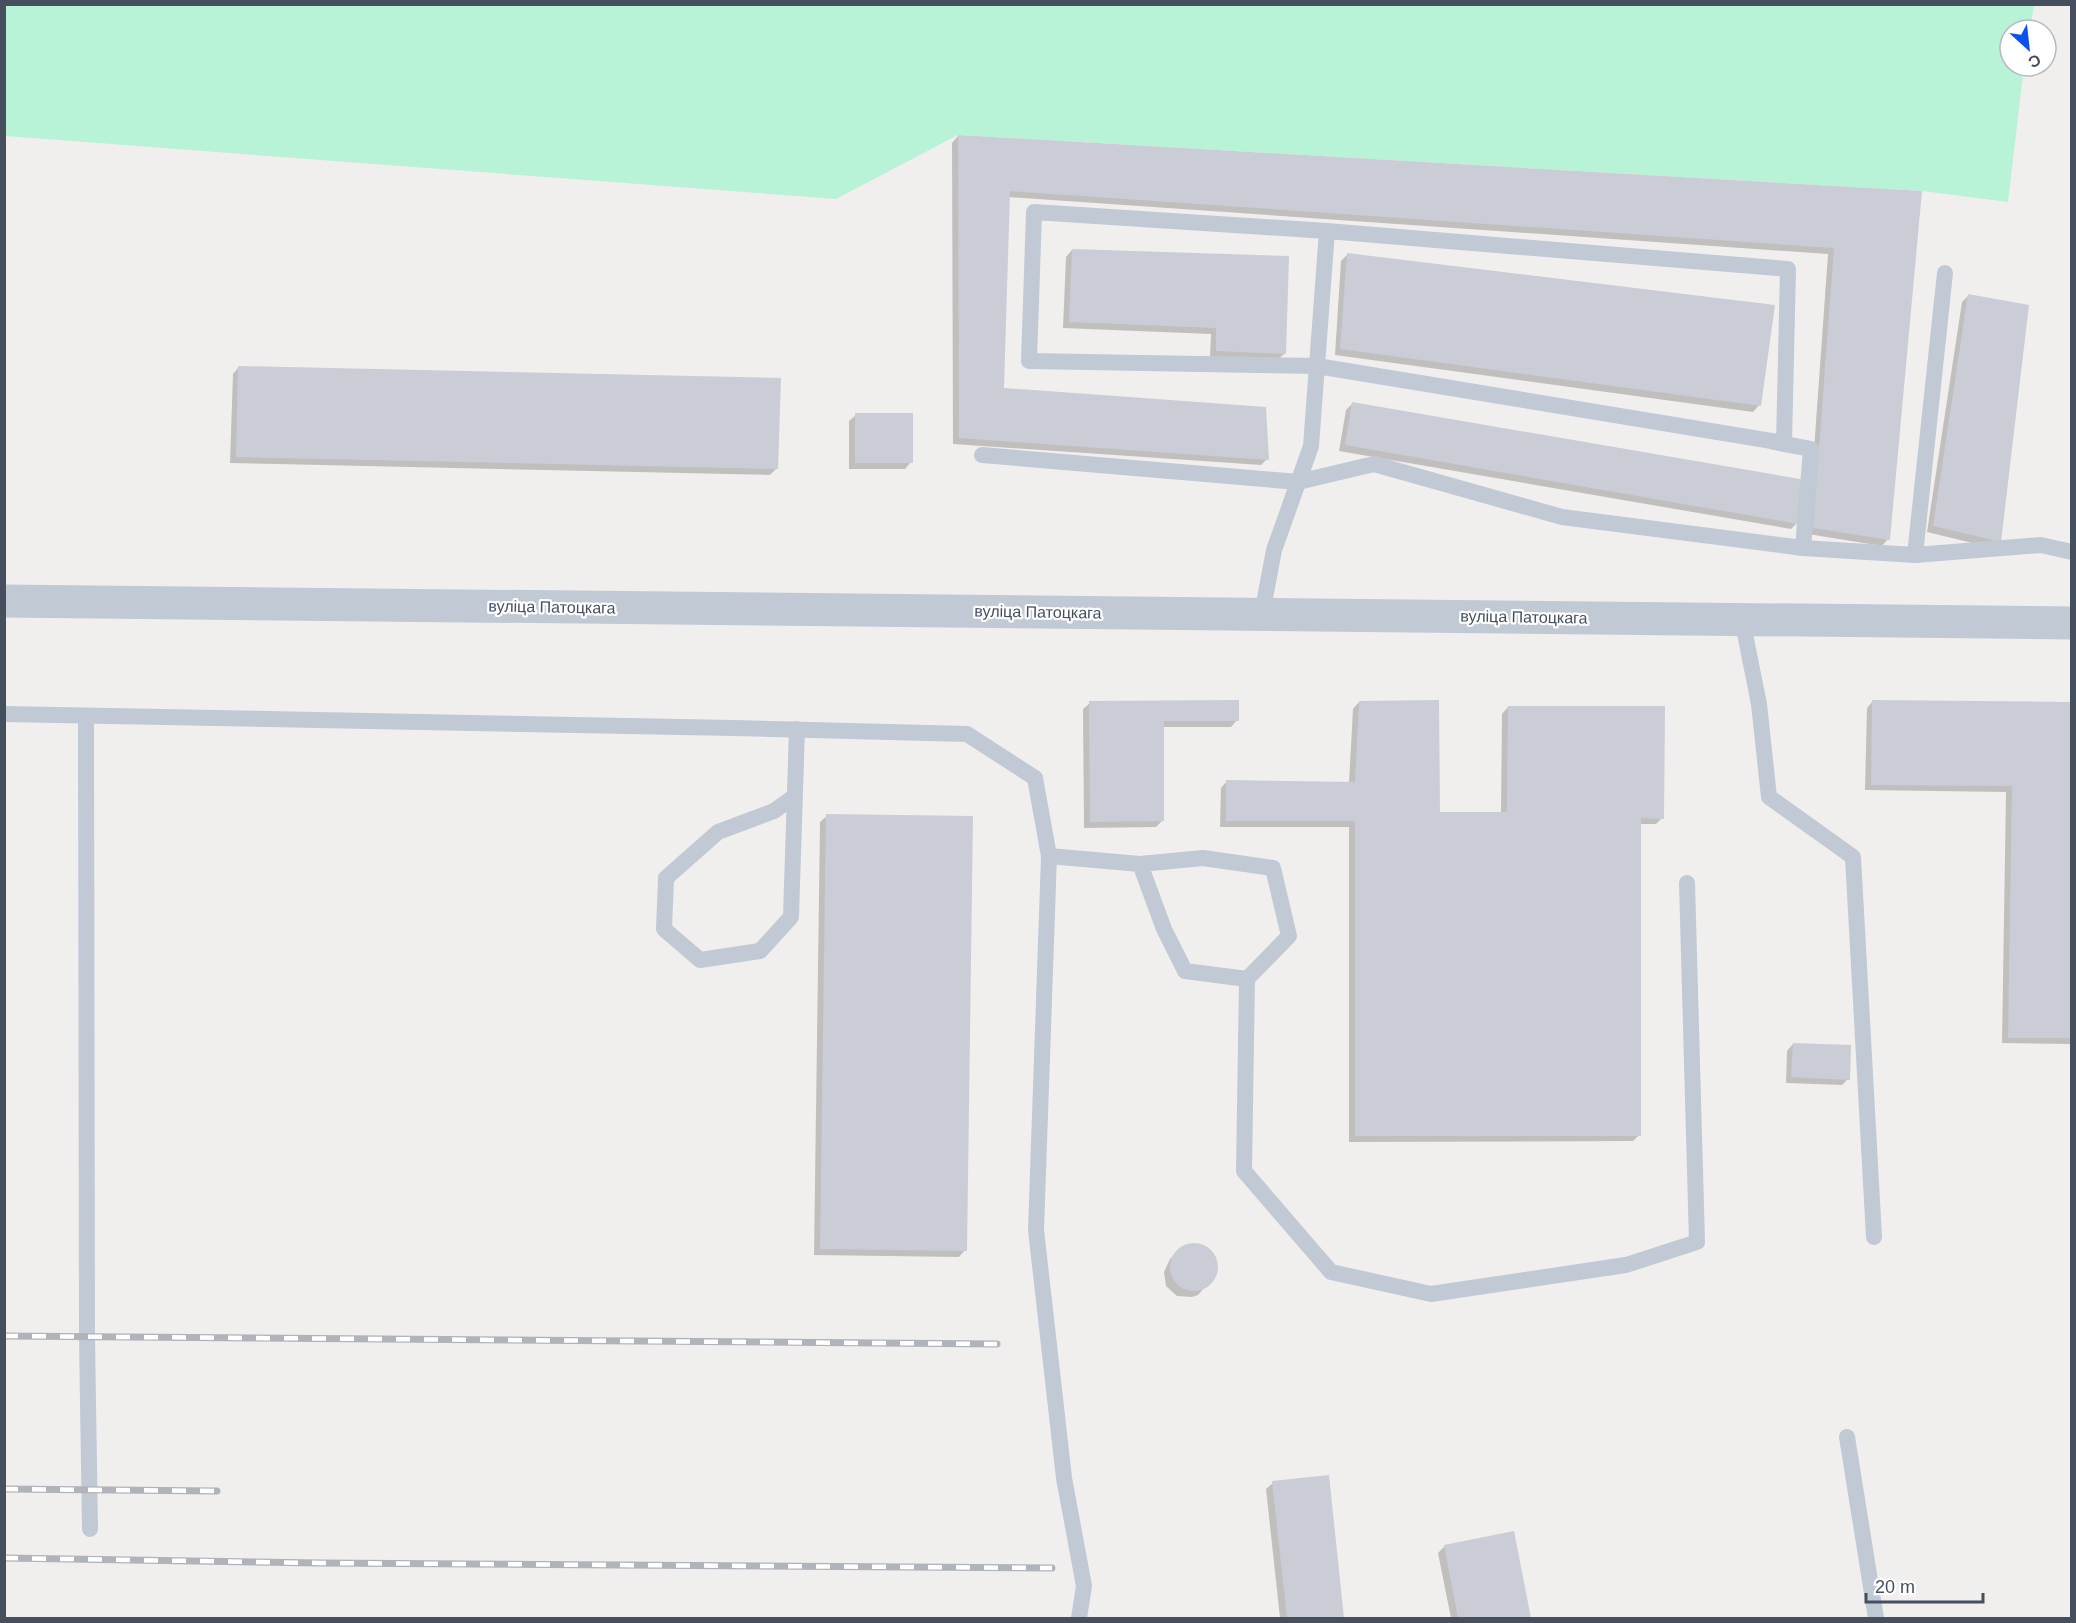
<svg xmlns="http://www.w3.org/2000/svg" width="2076" height="1623" font-family="Helvetica,sans-serif">
<style>
.green{fill:#b9f3d7}
.shadow{fill:#0003}
.building{fill:#cacdd5}
.lines{fill:none;stroke-linecap:round;stroke-linejoin:round}
.lane{stroke:#c1c9d5;stroke-width:16}
.street{stroke:#c1c9d5;stroke-width:33}
.rail-casing{stroke:#b0b3ba;stroke-width:7}
.rail{stroke:#fff;stroke-width:4.5;stroke-dasharray:14;stroke-linecap:butt}
.labels{text-anchor:middle;dominant-baseline:central;stroke-width:4.5;stroke-linejoin:round;paint-order:stroke}
.street-label{font-size:16px;fill:#454f5e;stroke:#fff}
</style>
<rect width="100%" height="100%" fill="#f1efee"/>
<path class="green" d="M4,5h2030l-4,25h-20v36h14l-16,136 -86,-11 -964,-56 -122,64 -831,-63z"/>
<g class="shadow">
<path d="M958,136l962,57 -32,346 -6,7 -74,-12 20,-280 -820,-57 -5,193 264,69 -6,6 -308,-21 -1,-301z"/>
<path d="M1072,250l213,103 -7,6 -68,-2 1,-23 -148,-6 3,-71z"/>
<path d="M1347,255l412,150 -6,7 -418,-57 6,-94z"/>
<path d="M1968,296l31,246 -6,6 -66,-16 35,-230z"/>
<path d="M239,367l538,101 -7,7 -540,-12 3,-89z"/>
<path d="M1353,403l444,120 -6,6 -452,-78 7,-41z"/>
<path d="M856,415l55,47 -6,7h-56v-48z"/>
<path d="M1873,701l199,3v340l-70,-1 4,-251 -141,-2 2,-82z"/>
<path d="M1359,702l80,112h62l1,-100 6,-7 154,111 -6,6h-16l-1,311 -6,6 -284,1v-315h-129l1,-39 6,-7 122,2 4,-74z"/>
<path d="M1090,703l147,17 -6,7h-69l1,93 -7,7 -72,1 -1,-119z"/>
<path d="M827,816l138,434 -6,7 -145,-2 6,-433z"/>
<path d="M1793,1044l55,35 -6,6 -56,-2 1,-32z"/>
<path d="M1191,1245l15,3 6,5 3,6v16l-17,20 -6,2 -15,-1 -11,-10 -2,-14 6,-13 7,-7z"/>
<path d="M1327,1477l16,141h-63l-14,-129 7,-6z"/>
<path d="M1513,1533l16,85h-78l-13,-65 7,-7z"/>
</g>
<g class="building">
<path d="M958,135l964,56 -32,349 -77,-12 21,-280 -824,-57 -6,197 262,19 3,53 -310,-22z"/>
<path d="M1072,249l217,7 -3,98 -70,-3v-23l-147,-6z"/>
<path d="M1347,253l428,52 -14,101 -421,-57z"/>
<path d="M1968,294l61,11 -28,237 -68,-16z"/>
<path d="M238,366l543,12 -3,91 -542,-12z"/>
<path d="M1352,402l454,78 -8,44 -453,-79z"/>
<rect x="855" y="413" width="58" height="50"/>
<path d="M1239,700v21h-75v100l-74,1 -1,-121z"/>
<path d="M1439,700l1,112h67l1,-106h157l-1,113 -23,-1v318h-286v-315h-129v-41l129,2 4,-81z"/>
<path d="M1872,700l200,2v336h-64l4,-252 -141,-1z"/>
<path d="M826,814l147,2 -6,435 -147,-2z"/>
<path d="M1793,1043l58,2 -1,35 -59,-3z"/>
<circle cx="1194" cy="1267" r="24"/>
<path d="M1329,1475l15,143h-57l-15,-137z"/>
<path d="M1514,1531l17,87h-73l-14,-73z"/>
</g>
<g class="lines">
<g class="lane">
<path d="M1945,273l-30,282 126,-10 31,7"/>
<path d="M1774,442l37,7 -8,99"/>
<path d="M982,455l316,27 76,-18 188,53 241,31 112,7"/>
<path d="M1262,614l12,-64 37,-104 16,-215 461,38 -4,174 -467,-77 -288,-5 5,-149 293,19"/>
<path d="M1742,619l17,85 10,93 84,60 21,380"/>
<path d="M4,714l730,14 233,6 68,44 14,78 -13,374 28,248 20,108 -5,32"/>
<path d="M86,716l1,621 3,192"/>
<path d="M795,796l-21,15 -56,21 -52,46 -2,51 36,31 60,-9 31,-34 6,-188"/>
<path d="M1049,856l91,8 63,-6 70,10 16,68 -42,43 -62,-8 -21,-42 -24,-65"/>
<path d="M1247,979l-3,192 87,101 100,22 195,-29 71,-23 -10,-359"/>
<path d="M1847,1437l29,181"/>
</g>
<path class="street" d="M4,601l2068,22"/>
<defs>
<g id="rail">
<path d="M4,1336l993,8"/>
<path d="M4,1489l213,2"/>
<path d="M4,1558l317,5 731,5"/>
</g>
</defs>
<use href="#rail" class="rail-casing"/>
<use href="#rail" class="rail"/>
</g>
<g class="labels">
<g class="street-label">
<text transform="translate(552 607) rotate(1)">вуліца Патоцкага</text>
<text transform="translate(1038 612) rotate(1)">вуліца Патоцкага</text>
<text transform="translate(1524 617) rotate(1)">вуліца Патоцкага</text>
</g>
</g>
<rect width="2076" height="1623" fill="none" stroke="#454f5e" stroke-width="12"/>
<g transform="translate(2028 48) rotate(153)"><circle r="28" fill="#ffffff" stroke="#b5b9bf" stroke-width="1.5"/>
<path d="M0-4.5L10 22L0 15L-10 22Z" fill="#0952f0"/>
<text y="-9" font-size="16" font-weight="bold" text-anchor="middle" fill="#454f5e">С</text>
</g>
<path d="M1866 1593v9h117v-9" fill="none" stroke="#454f5e" stroke-width="3"/>
<text x="1875" y="1593" font-size="18" fill="#454f5e" stroke="#ffffff" stroke-width="4.5" paint-order="stroke">20 m</text>
</svg>
